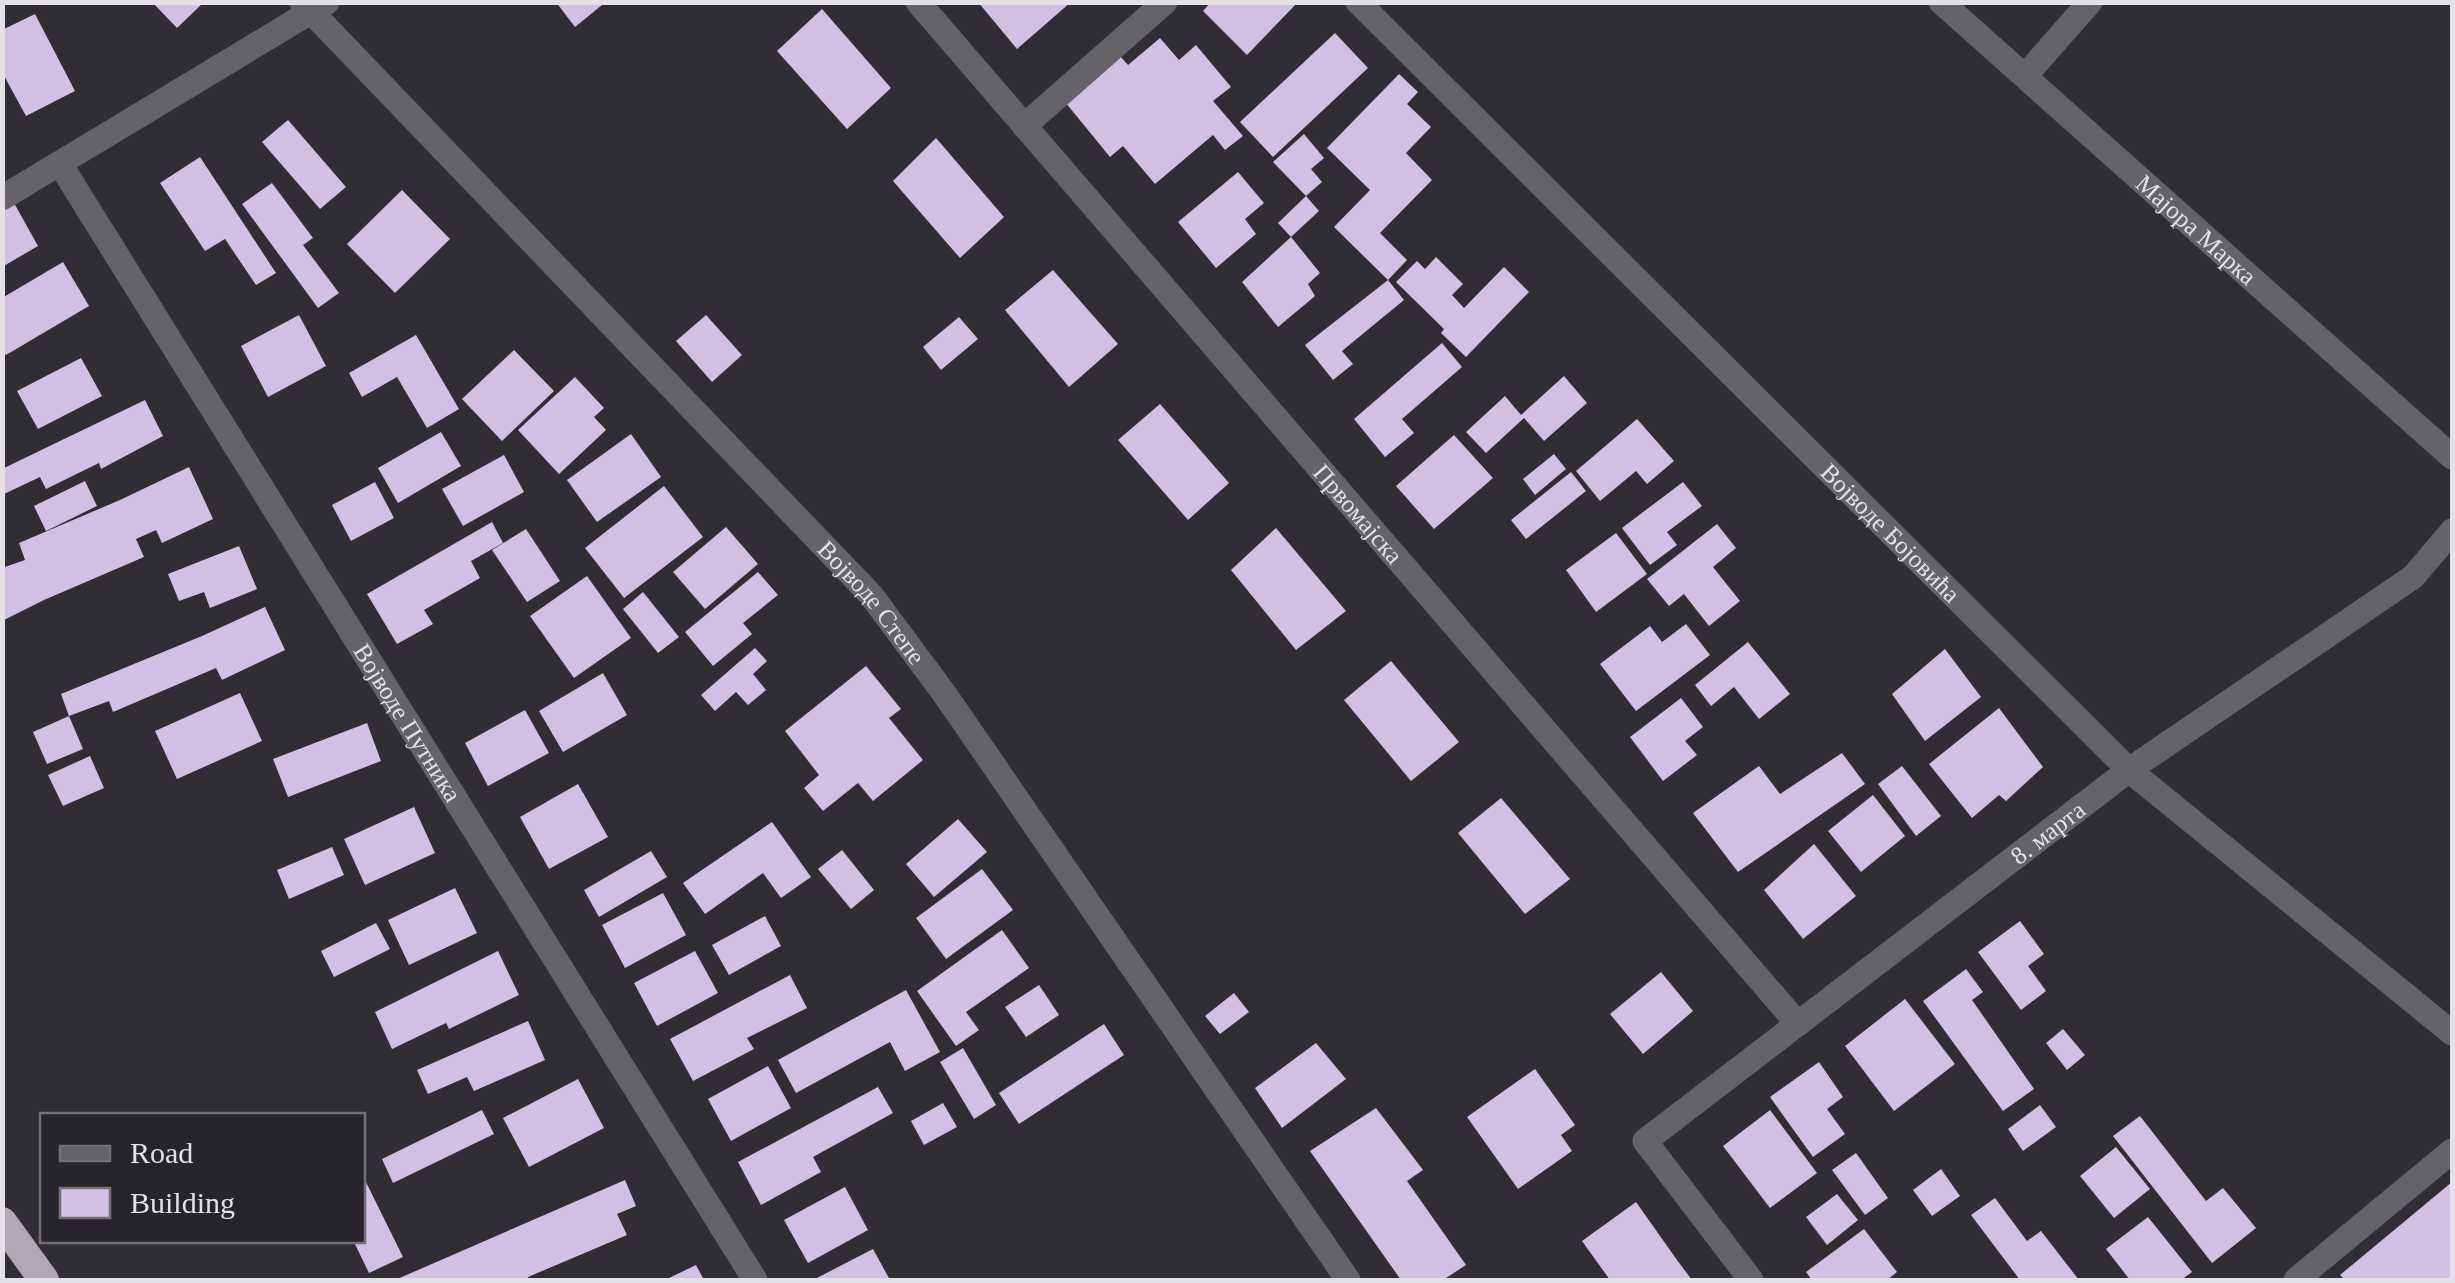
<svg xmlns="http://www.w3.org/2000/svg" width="2455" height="1283" font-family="'Times New Roman',serif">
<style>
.building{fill:#d2bfe4}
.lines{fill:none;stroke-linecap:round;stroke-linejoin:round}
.minor{stroke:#656367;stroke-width:25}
.highway{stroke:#ada8b2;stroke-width:30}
.labels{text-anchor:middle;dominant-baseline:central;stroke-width:10;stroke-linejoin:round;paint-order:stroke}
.street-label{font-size:25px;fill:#e3e1e6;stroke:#27242b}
</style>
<rect width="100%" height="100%" fill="#312d35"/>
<g class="building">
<path d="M152,2h52l-27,26z"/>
<path d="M556,2h44l2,3 -27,22z"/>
<path d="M978,2h93l-54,47z"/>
<path d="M1211,2h87l-51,53 -44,-44z"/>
<path d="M822,9l69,79 -44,41 -70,-78z"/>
<path d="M35,14l40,77 -49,25 -24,-44v-42z"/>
<path d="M1335,33l33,35 -95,89 -33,-35z"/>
<path d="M1160,38l19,22 17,-15 35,42 -18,14 30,35 -18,14 -12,-15 -58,49 -32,-38 -13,11 -45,-55 55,-46 8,9z"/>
<path d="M1399,74l19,18 -11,12 24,23 -25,26 26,27 -52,53 27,27 -19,20 16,20 -62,51 11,13 -20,16 -28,-35 83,-65 -54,-53 36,-37 -43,-42z"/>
<path d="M288,120l58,67 -26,22 -58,-67z"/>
<path d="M1304,134l20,24 -13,11 11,13 -16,14 -33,-34z"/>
<path d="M936,138l68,79 -44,41 -67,-77z"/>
<path d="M200,157l76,116 -20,12 -31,-46 -20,12 -45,-68z"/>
<path d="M1238,172l26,31 -19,16 11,15 -40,34 -38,-46z"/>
<path d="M272,183l41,55 -10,7 36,48 -21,15 -76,-104z"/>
<path d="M402,190l48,49 -55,54 -48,-49z"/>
<path d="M1306,196l13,15 -28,26 -13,-14z"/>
<path d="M14,203l24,43 -36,21v-57z"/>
<path d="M1291,237l29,36 -12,11 7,12 -37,31 -36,-45z"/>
<path d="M1436,257l27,27 -11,11 12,13 40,-41 25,25 -63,65 -25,-24 3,-4 -48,-47 21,-21 8,8z"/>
<path d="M63,262l26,44 -83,49 -4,-5v-52z"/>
<path d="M1053,270l65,74 -49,43 -64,-77z"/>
<path d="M299,315l27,51 -58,31 -27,-51z"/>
<path d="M706,315l36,40 -30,27 -36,-41z"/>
<path d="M959,317l19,22 -37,31 -18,-23z"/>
<path d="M416,335l43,74 -32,19 -30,-51 -35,20 -13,-24z"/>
<path d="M1442,343l20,24 -60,52 12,14 -29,24 -31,-38z"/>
<path d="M514,350l40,41 -52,50 -40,-42z"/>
<path d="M81,358l21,38 -64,33 -21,-38z"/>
<path d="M1564,376l23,27 -43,38 -20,-23 -38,35 -20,-21 39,-36 16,19z"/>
<path d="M575,377l29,31 -10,9 12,13 -47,44 -41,-44z"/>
<path d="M145,400l18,36 -62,33 -2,-6 -53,26 -6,-12 -38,18v-26z"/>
<path d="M1160,404l69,79 -41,37 -70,-80z"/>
<path d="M1637,419l37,42 -27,23 -11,-13 -36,30 -24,-30z"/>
<path d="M441,432l20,34 -63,37 -20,-35z"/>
<path d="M631,434l30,43 -64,45 -30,-42z"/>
<path d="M1454,435l39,43 -59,51 -38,-43z"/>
<path d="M1554,454l12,15 -31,26 -12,-16z"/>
<path d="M504,455l20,37 -61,34 -21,-37z"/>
<path d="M189,467l24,52 -51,24 -6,-13 -20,9 8,18 -100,43 -42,21v-53l23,-8 -6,-17 101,-43z"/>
<path d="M1571,472l15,19 -60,48 -15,-19z"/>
<path d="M85,481l12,25 -51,25 -12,-25z"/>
<path d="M375,482l19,36 -43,23 -19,-36z"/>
<path d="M1683,482l19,24 -35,26 10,13 -27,20 -28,-37z"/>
<path d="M664,486l39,51 -79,61 -39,-50z"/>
<path d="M492,522l11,21 -32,18 9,17 -56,32 9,14 -36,20 -30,-50z"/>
<path d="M1717,524l19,24 -23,19 27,34 -31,25 -25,-32 -15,12 -22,-27z"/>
<path d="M726,527l32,37 -53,45 -32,-37z"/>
<path d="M1276,528l70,83 -50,39 -65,-80z"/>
<path d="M526,529l34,52 -33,21 -35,-52z"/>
<path d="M1616,533l31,41 -51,38 -30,-42z"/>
<path d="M239,546l18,43 -47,19 -6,-16 -25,9 -11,-27z"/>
<path d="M758,572l20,23 -35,28 9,11 -39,32 -28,-34z"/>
<path d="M587,576l44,62 -57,40 -44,-62z"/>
<path d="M643,592l36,45 -21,16 -35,-44z"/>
<path d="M265,607l20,43 -63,30 -6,-12 -103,44 -4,-11 -40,15 -8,-22 141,-58z"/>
<path d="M1686,624l24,31 -74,56 -36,-47 50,-38 12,16z"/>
<path d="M1748,642l42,52 -31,25 -25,-32 -23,19 -16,-21z"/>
<path d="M755,648l12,13 -14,13 13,16 -18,15 -12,-13 -21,19 -14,-16z"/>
<path d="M1945,649l36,48 -56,44 -33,-47z"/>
<path d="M1391,661l68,81 -48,39 -67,-81z"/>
<path d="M866,666l35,43 -12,9 34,42 -50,41 -15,-18 -35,28 -19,-23 15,-13 -34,-44z"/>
<path d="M603,673l24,42 -64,37 -24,-41z"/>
<path d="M240,693l22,48 -85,38 -22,-48z"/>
<path d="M1681,698l22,29 -18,14 12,14 -34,26 -33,-44z"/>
<path d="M1999,708l44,59 -37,34 -7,-6 -27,23 -43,-54z"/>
<path d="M525,710l24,43 -61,33 -23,-43z"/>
<path d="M69,716l14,33 -36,15 -14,-32z"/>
<path d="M367,723l14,38 -93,36 -15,-38z"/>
<path d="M1842,753l23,31 -127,88 -45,-59 66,-47 21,28z"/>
<path d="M90,756l14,32 -41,18 -15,-31z"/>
<path d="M1902,766l39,50 -25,20 -38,-52z"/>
<path d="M578,784l30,53 -59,32 -29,-52z"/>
<path d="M1873,795l32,41 -44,36 -33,-41z"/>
<path d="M1501,798l69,81 -45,35 -67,-81z"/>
<path d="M414,807l21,46 -70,32 -21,-46z"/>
<path d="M958,819l29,33 -53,45 -28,-33z"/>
<path d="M772,822l39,55 -30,21 -18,-25 -58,41 -22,-31z"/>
<path d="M1814,844l42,52 -53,43 -39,-49z"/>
<path d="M332,847l12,28 -55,24 -12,-29z"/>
<path d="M842,850l32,40 -23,19 -33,-40z"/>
<path d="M651,851l16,26 -68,40 -15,-27z"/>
<path d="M982,869l31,41 -67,49 -30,-41z"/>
<path d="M455,888l22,45 -68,32 -21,-45z"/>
<path d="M663,893l23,42 -61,33 -23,-43z"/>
<path d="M765,916l16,30 -52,29 -17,-30z"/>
<path d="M2020,921l24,33 -16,12 18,25 -25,19 -43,-58z"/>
<path d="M376,923l14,26 -56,28 -13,-26z"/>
<path d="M1002,930l27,38 -63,44 13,18 -23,16 -39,-55z"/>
<path d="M498,951l21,44 -70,34 -3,-6 -54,26 -17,-37z"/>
<path d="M695,951l23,42 -61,33 -23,-43z"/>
<path d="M1966,969l17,23 -11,8 62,89 -31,22 -80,-110z"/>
<path d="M1661,972l32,39 -50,43 -33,-40z"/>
<path d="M790,975l17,33 -60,30 7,11 -61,32 -23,-42z"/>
<path d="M1039,985l20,30 -33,22 -21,-30z"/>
<path d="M906,990l34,62 -35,19 -15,-29 -94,51 -18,-33z"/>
<path d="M1234,993l15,19 -29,22 -15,-18z"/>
<path d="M1905,999l50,65 -61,47 -49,-65z"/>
<path d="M528,1021l17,39 -71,31 -7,-14 -39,17 -11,-24z"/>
<path d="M1104,1024l20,31 -105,69 -20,-31z"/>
<path d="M2063,1029l22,26 -18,15 -21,-27z"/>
<path d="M1316,1043l30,36 -64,49 -27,-40z"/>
<path d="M963,1048l33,57 -22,14 -34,-57z"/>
<path d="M1819,1062l24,35 -16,12 18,25 -32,23 -43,-60z"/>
<path d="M768,1066l23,42 -60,33 -23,-42z"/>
<path d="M1535,1069l40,56 -14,10 11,16 -54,38 -51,-72z"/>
<path d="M578,1079l26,49 -75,39 -26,-49z"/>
<path d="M878,1087l15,26 -80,44 8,15 -60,33 -23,-43z"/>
<path d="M943,1103l14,24 -33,18 -13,-24z"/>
<path d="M2040,1105l16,22 -33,24 -15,-22z"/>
<path d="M1376,1108l47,62 -16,11 59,84 -23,15h-42l-91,-129z"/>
<path d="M482,1110l12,24 -101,49 -11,-24z"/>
<path d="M1770,1110l47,63 -47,35 -47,-62z"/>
<path d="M2140,1116l66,85 17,-13 33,40 -44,35 -99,-127z"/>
<path d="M2116,1147l34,42 -36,29 -34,-42z"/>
<path d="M1856,1153l32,45 -23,17 -33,-45z"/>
<path d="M1941,1169l19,27 -28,20 -19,-26z"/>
<path d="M362,1174l41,83 -34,16 -16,-33h9z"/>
<path d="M625,1180l11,26 -19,8 10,21 -99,42 1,3h-134z"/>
<path d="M2452,1182v98h-107l-5,-5z"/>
<path d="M845,1187l23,43 -60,33 -24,-43z"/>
<path d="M1837,1194l21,26 -31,25 -21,-28z"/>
<path d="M1995,1198l32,43 14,-10 38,49h-59l-49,-65z"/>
<path d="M1636,1202l41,58 15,20h-82l-28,-39z"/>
<path d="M2148,1217l44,55 -11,8h-51l-24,-31z"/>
<path d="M1864,1229l33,43 -10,8h-75l-6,-8z"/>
<path d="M873,1249l17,31h-77z"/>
<path d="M696,1265l8,15h-39z"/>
</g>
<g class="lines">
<g class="minor">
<path id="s1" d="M302,2l569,593 75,101 402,584"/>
<path id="s2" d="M918,2l880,1022"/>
<path id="s3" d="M1358,2l771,768 323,263"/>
<path id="s4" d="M1941,2l511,455"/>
<path d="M2025,76l65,-74"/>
<path d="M1024,126l141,-124"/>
<path id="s5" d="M60,164l695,1116"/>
<path d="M2,198l325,-196"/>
<path id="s6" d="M1751,1280l-106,-139 484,-371 284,-193 39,-46"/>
<path d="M2296,1280l156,-129"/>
</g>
<path class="highway" d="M2,1222l42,58"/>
</g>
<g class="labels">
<g class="street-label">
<text stroke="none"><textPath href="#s4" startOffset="342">Мајора Марка</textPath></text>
<text stroke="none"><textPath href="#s2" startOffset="675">Првомајска</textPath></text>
<text stroke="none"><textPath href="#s3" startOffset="752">Војводе Бојовића</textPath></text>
<text stroke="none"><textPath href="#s1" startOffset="828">Војводе Степе</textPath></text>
<text stroke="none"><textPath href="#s5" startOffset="658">Војводе Путника</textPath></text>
<text stroke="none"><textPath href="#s6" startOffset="682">8. марта</textPath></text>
</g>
</g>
<rect width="2455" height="1283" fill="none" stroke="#e3e1e6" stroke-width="10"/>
<rect x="40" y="1113" width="325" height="130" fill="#27242b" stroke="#727076" stroke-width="2.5"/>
<rect x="60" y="1146" width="50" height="15" fill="#656367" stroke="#727076" stroke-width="2.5"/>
<text x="130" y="1163" font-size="30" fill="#e3e1e6">Road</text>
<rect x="60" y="1188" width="50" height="30" fill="#d2bfe4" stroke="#727076" stroke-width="2.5"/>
<text x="130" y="1213" font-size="30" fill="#e3e1e6">Building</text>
</svg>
